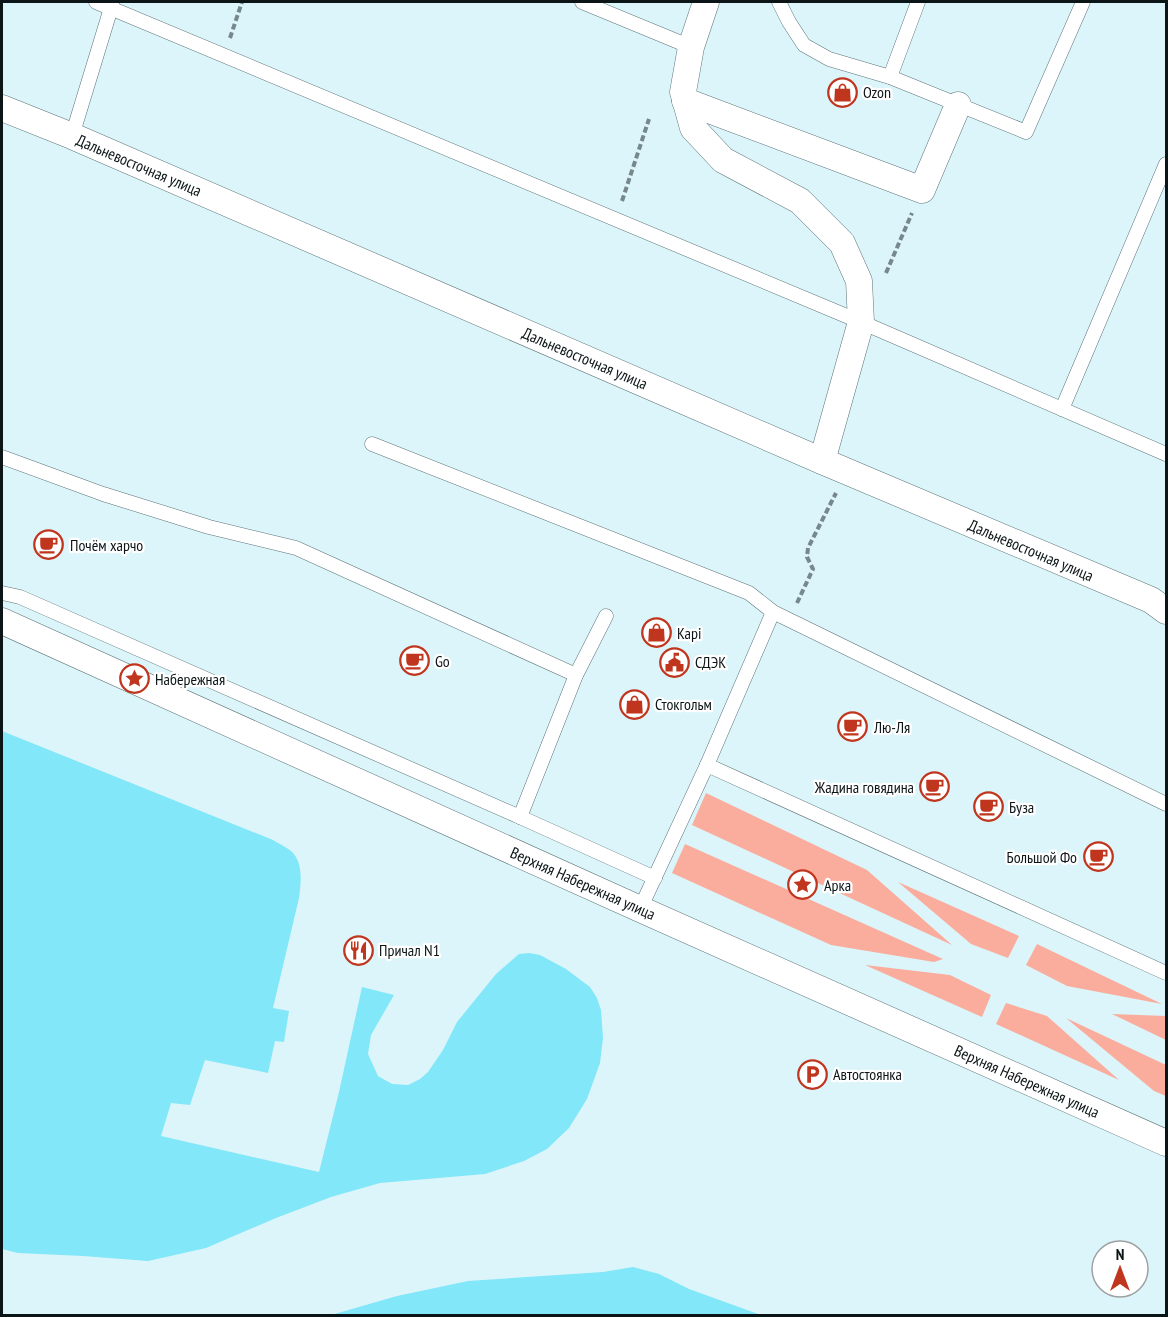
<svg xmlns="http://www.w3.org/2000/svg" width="1168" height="1317" font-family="'PT Sans Narrow',sans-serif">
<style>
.green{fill:#faad9d}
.water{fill:#82e7f8}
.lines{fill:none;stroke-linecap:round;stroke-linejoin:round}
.lane-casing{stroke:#5d7478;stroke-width:15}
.street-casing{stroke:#5d7478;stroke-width:27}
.path{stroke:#76888b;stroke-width:4;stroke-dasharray:6 3;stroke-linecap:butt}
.lane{stroke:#fff;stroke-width:14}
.street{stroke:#fff;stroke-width:26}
.labels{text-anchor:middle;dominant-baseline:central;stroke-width:4.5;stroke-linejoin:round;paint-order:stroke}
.poi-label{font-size:16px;fill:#0b1416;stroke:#fff;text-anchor:start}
.street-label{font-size:16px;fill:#0b1416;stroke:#fff}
</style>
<rect width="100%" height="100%" fill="#dcf5fa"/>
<g class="green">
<path d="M706,793l161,77 85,75 -260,-120z"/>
<path d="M685,844l258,115 -9,3 -103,-17 -159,-72z"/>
<path d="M898,882l121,54 -11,22 -37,-14z"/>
<path d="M1037,944l125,60 -95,-18 -41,-21z"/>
<path d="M865,965l85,10 41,20 -9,22z"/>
<path d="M1006,1003l41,13 72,64 -123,-56z"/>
<path d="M1112,1014l54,2v24z"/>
<path d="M1066,1018l100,47v31l-12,-5z"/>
</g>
<g class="water">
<path d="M2,731l271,109c6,4 16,8 21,14 9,12 7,29 5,44l-26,110 16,3 -5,31 -9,-1 -7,32 -63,-13 -15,45 -19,-2 -10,33 158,36 20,-80 23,-105 32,8 -23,40 -3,19 10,22 14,8 16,1 12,-6 8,-7 15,-22 14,-28 39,-48 23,-20 10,-1 11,2 26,14 24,18 7,11 4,12 2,28 -3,25 -13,36 -18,29 -22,21 -23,12 -39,13 -105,9 -49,14 -55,21 -70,30 -58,13 -65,-5 -65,-3 -16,-4z"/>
<path d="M633,1267l26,7 30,15 72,26h-430l66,-19 71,-15 135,-9z"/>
</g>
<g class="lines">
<defs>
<g id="lane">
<path d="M96,2l765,320 305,132"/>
<path d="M582,2l109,45"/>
<path d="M779,2l10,20 15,23 25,14 61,18 136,55 57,-130"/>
<path d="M890,77l28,-75"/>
<path d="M72,136l39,-128 1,-6"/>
<path d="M1062,409l104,-245"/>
<path d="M372,444l377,149 24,19 393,192"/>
<path d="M2,457l101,37 106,33 87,21 280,127"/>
<path d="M2,593l18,4 500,220 135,61"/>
<path d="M707,765l66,-153"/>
<path d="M520,817l56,-142 30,-59"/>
<path d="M640,909l67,-144 459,208"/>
</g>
<g id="street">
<path d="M706,2l-15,45 -8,45 10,36 30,32 77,41 42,42 17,38 2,41 -39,139"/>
<path d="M685,101l237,89 36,-85"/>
<path d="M2,108l70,28 750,325 329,139 15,11"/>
<path d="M2,621l638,288 526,234"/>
</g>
</defs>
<use href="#lane" class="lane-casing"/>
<use href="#street" class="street-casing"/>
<g class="path">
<path d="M230,38l12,-36"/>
<path d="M622,201l27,-82"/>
<path d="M886,273l26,-60"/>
<path d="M797,603l16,-34 -6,-12 1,-9 28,-55"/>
</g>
<use href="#lane" class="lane"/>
<use href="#street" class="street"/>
</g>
<defs>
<symbol id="shop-ring" viewBox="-11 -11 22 22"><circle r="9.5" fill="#fff" stroke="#c0351d" stroke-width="1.5"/><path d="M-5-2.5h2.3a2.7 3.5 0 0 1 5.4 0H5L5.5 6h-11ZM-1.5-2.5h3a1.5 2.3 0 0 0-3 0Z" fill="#c0351d"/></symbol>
<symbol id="cafe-ring" viewBox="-11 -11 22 22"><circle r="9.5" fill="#fff" stroke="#c0351d" stroke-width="1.5"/><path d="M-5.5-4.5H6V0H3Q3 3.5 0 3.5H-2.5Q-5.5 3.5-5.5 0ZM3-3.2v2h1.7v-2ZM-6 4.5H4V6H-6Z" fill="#c0351d"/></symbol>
<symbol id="civic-ring" viewBox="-11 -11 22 22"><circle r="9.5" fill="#fff" stroke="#c0351d" stroke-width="1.5"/><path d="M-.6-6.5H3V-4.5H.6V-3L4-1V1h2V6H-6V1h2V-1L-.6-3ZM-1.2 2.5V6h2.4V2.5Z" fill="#c0351d"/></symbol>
<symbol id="sight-ring" viewBox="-11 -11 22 22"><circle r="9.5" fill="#fff" stroke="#c0351d" stroke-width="1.5"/><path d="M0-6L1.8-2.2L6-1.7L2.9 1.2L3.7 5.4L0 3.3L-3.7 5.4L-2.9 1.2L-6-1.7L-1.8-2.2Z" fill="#c0351d"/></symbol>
<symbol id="restaurant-ring" viewBox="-11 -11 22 22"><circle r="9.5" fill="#fff" stroke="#c0351d" stroke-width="1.5"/><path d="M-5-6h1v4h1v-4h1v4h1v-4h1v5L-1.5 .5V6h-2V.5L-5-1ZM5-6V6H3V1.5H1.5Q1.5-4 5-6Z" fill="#c0351d"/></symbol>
<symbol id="parking-ring" viewBox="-11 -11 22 22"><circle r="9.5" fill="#fff" stroke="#c0351d" stroke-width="1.5"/><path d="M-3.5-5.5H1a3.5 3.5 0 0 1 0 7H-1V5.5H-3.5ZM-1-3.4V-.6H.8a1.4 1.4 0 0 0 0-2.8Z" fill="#c0351d"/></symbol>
</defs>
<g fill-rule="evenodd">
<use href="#shop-ring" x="826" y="76" width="33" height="33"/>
<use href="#cafe-ring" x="32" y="528" width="33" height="33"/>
<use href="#shop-ring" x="640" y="616" width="33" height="33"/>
<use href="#cafe-ring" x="398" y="644" width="33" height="33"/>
<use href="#civic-ring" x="658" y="646" width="33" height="33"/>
<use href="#sight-ring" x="118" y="662" width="33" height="33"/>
<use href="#shop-ring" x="618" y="688" width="33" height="33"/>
<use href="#cafe-ring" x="836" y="710" width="33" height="33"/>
<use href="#cafe-ring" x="918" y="770" width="33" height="33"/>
<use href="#cafe-ring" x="972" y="790" width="33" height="33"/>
<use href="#cafe-ring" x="1082" y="840" width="33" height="33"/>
<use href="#sight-ring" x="786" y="868" width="33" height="33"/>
<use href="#restaurant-ring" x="342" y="934" width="33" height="33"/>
<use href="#parking-ring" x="796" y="1058" width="33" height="33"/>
</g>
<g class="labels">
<g class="poi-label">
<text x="863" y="92">Ozon</text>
<text x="70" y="545">Почём харчо</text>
<text x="677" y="633">Kapi</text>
<text x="435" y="661">Go</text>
<text x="695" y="662">СДЭК</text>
<text x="155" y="679">Набережная</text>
<text x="655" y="704">Стокгольм</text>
<text x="874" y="727">Лю-Ля</text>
<text x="914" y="787" text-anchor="end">Жадина говядина</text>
<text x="1009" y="807">Буза</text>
<text x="1077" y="857" text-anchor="end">Большой Фо</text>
<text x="824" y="885">Арка</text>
<text x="379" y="950">Причал N1</text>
<text x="833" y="1074">Автостоянка</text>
</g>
<g class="street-label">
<text transform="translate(139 165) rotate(23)">Дальневосточная улица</text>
<text transform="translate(585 358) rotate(23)">Дальневосточная улица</text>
<text transform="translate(1031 550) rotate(23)">Дальневосточная улица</text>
<text transform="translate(583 883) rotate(24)">Верхняя Набережная улица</text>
<text transform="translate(1027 1081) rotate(24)">Верхняя Набережная улица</text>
</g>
</g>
<rect width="1168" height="1317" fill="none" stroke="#0b1416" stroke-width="6"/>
<g transform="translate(1120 1269)"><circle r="28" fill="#ffffff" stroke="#9da1a2" stroke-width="1.5"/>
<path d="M0-4.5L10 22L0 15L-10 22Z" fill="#c0351d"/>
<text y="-9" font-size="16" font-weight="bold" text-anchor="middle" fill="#0b1416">N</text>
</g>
</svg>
